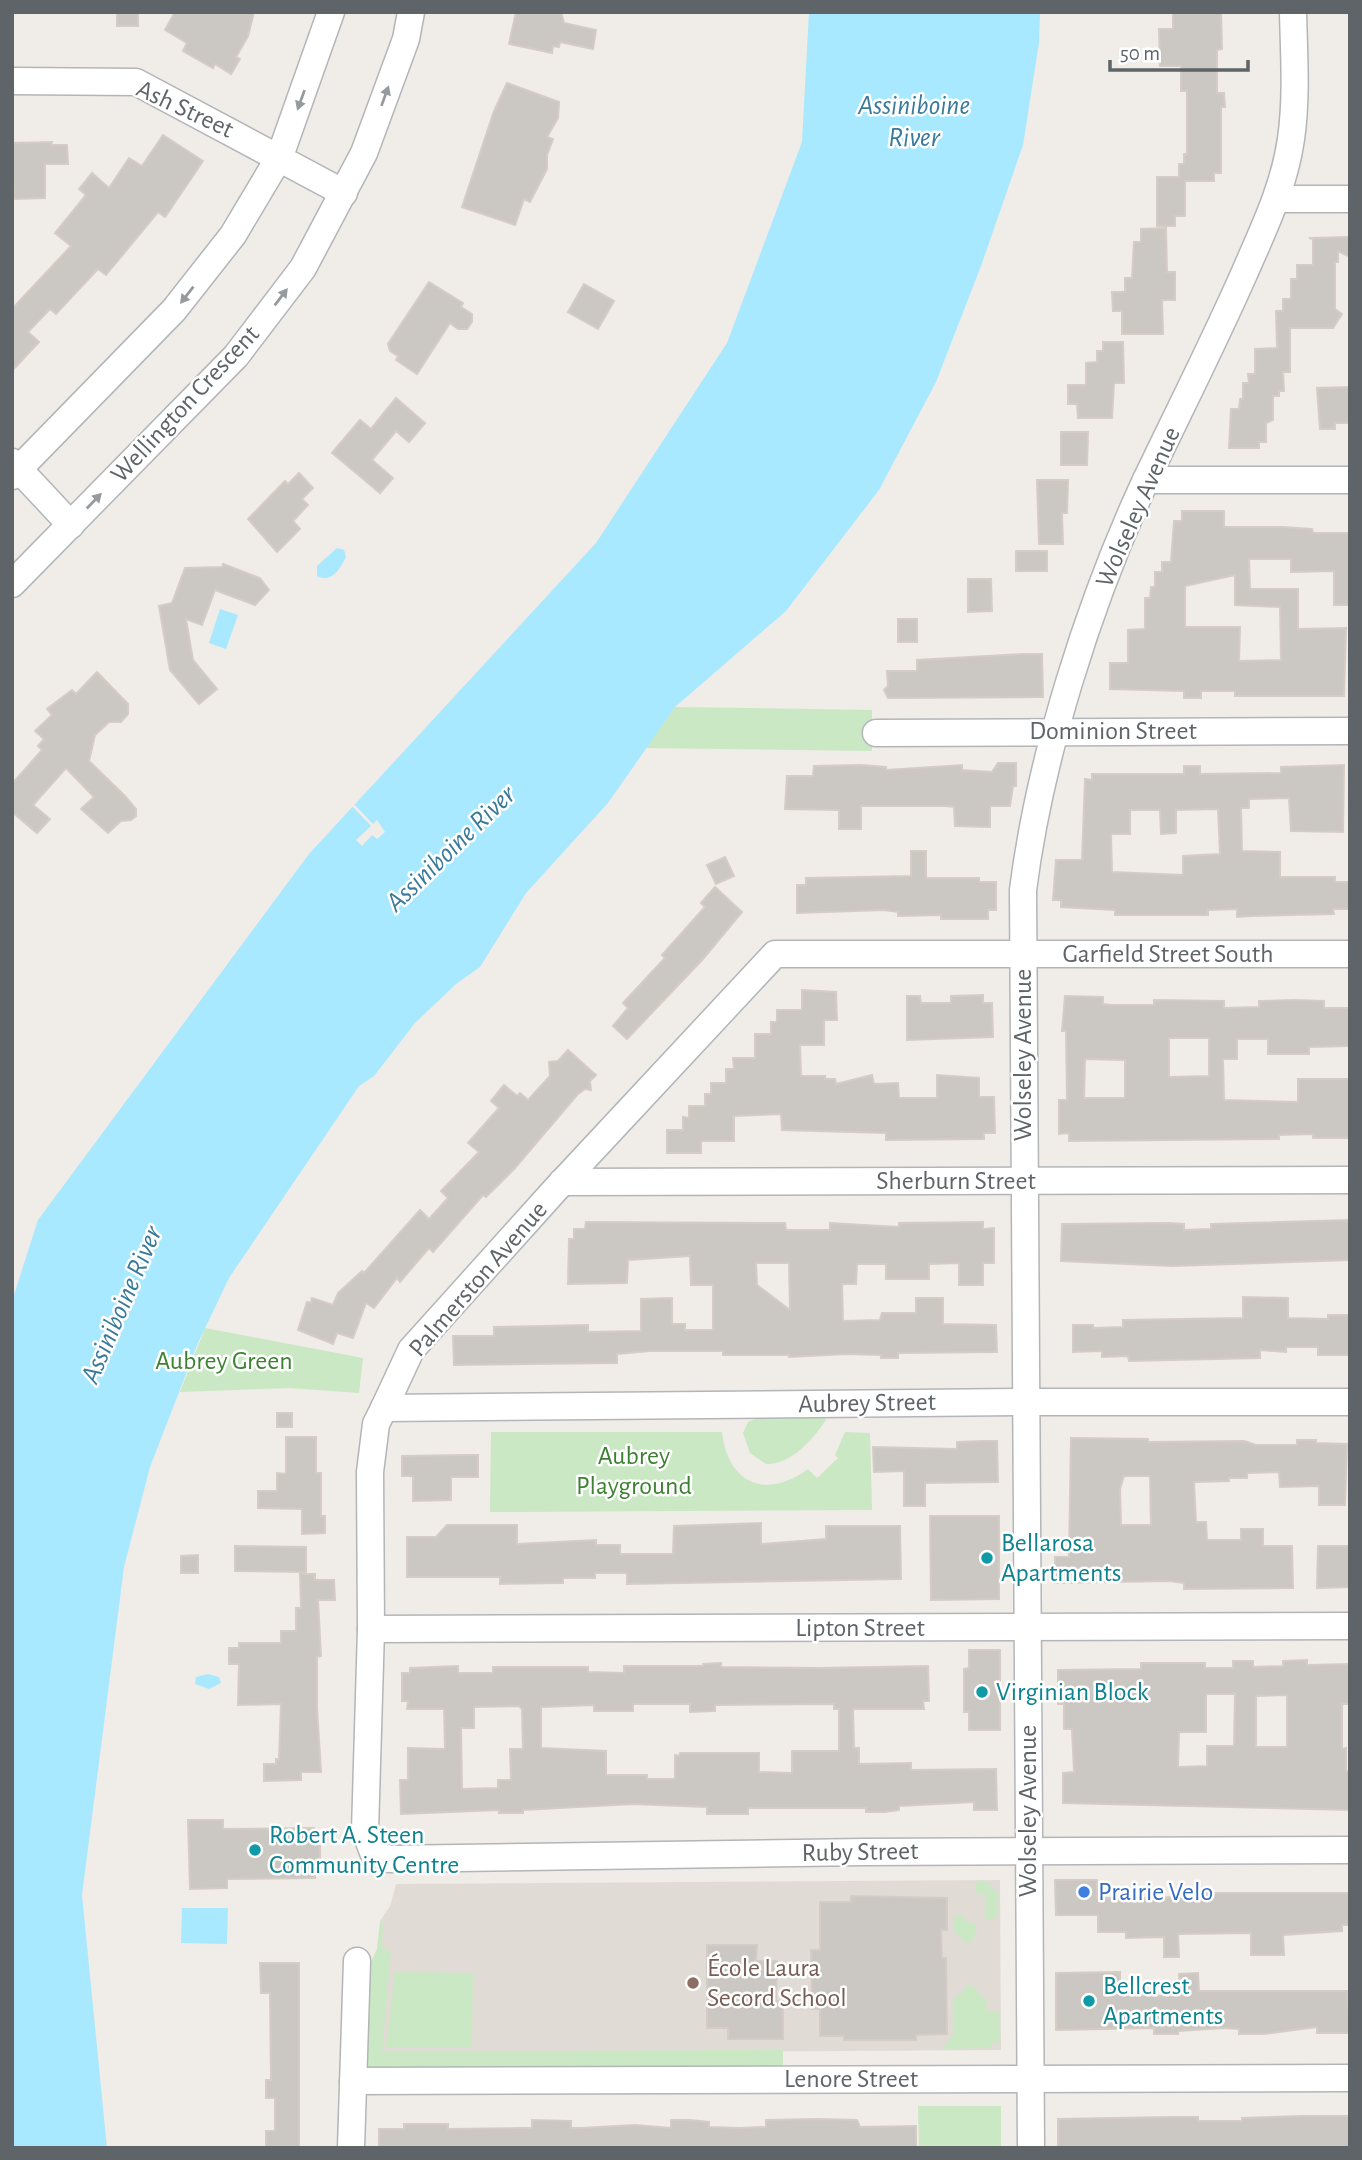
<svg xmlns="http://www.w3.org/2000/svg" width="1362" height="2160" font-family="'Alegreya Sans',sans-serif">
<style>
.education{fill:#e0dcd5}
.green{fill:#cae8c3}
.water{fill:#a8e9ff}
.pier{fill:#f0ece7}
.building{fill:#cbc7c3;stroke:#d5cdc5;stroke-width:2;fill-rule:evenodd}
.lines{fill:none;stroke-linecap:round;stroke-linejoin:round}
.minor-casing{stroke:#b2b6b9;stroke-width:29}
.minor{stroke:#fff;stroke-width:26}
.oneway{fill:#969a9c}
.culture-dot{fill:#0f9aa8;stroke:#fff;stroke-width:2.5}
.shop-dot{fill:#3f7fe0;stroke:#fff;stroke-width:2.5}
.education-dot{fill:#8d6e63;stroke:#fff;stroke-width:2.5}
.labels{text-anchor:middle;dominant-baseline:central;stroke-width:5;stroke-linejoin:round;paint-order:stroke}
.street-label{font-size:26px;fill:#5e6467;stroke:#fff}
.park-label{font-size:26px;fill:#3d8232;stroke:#fff}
.culture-label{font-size:26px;fill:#0d838f;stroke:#fff;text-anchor:start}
.shop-label{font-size:26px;fill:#366cbe;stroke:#fff;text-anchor:start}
.education-label{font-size:26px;fill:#785e54;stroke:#fff;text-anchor:start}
.water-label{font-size:28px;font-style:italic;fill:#39799a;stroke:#fff}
</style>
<rect width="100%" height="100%" fill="#f0ece7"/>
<path class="education" d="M1000,1880l1,170 -623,4 2,-133 10,-15 6,-22z"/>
<g class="green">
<path d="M675,707l197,3v41l-226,-3z"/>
<path d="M205,1328l158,30 -4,35 -69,-5 -110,4z"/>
<path d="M823,1415l3,5c-13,19 -35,45 -60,44l-16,-11 -7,-20 5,-11 9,-4z"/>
<path d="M491,1432h231c6,52 44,68 86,37l9,9 21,-20 -3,-3 10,-23 25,1 2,77 -382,2z"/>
<path d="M975,1882h14l2,7 7,2v27l-12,1v-25h-11z"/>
<path d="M963,1915l4,7 8,2v12l-7,8 -14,-13v-15z"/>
<path d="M380,1921l3,3 -1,23 9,6 -9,99 401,-2v20l-415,-1 -4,-4 4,-97 9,-19z"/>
<path d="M395,1972l78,1 -1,75 -86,-1z"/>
<path d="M970,1984l16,16 1,11h13v30l-7,1 -2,6 -49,1 12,-15v-35z"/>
<path d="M918,2106h83v42h-82z"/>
</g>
<g class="water">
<path d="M809,12h231l-1,31 -16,102 -42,121 -45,116 -57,108 -93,121 -111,96 -67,96 -82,90 -46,74 -24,17 -41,39 -41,53 -15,10 -130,192 -31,65 -48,124 -26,100 -42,328 25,253h-95v-847l26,-81 271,-366 287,-311 131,-200 75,-201z"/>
<path d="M337,548l7,2 2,7c-7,13 -14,26 -29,19v-10z"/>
<path d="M220,609l18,6 -12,34 -17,-6z"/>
<path d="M208,1674l11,3 2,6 -12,6 -14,-5 1,-7z"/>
<path d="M182,1908h46l-1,36 -46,-1z"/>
</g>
<path class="pier" d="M352,802l21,22 4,-4 8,12 -8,7 -5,-4 -10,11 -6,-6 15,-14 -21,-22z"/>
<g class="building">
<rect x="117" y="12" width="21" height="14"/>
<path d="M175,12h79l-6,24 -12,21 4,2 -9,15 -16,-10 -2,4 -30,-17 4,-8 -22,-13z"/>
<path d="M516,12h45l3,11 32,7 -3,19 -33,-7 -1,5 -6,-1 -1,7 -43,-9z"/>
<path d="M1173,12h48l1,37 -5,1v43h7l1,14h-4v66h-7v8h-29v35h-10v10h-18v-49h22v-13h5v-10h3v-63h-6v-25h-21l-1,-37h14z"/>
<path d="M507,83l52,19 -1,16 -11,19 6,2 -6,16v14l-17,33 -6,-3 -9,26 -53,-18 32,-96z"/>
<path d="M163,135l40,26 -38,56 -7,-5 -52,63 -8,-6 -42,45 -6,-5 -22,23 11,10 -27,29v-62l59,-63 -16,-13 31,-38 -7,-6 13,-16 17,15 20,-30 13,8z"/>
<path d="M52,142l-1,3h16l1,19h-23v34l-31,1 -2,-56z"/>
<path d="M1166,228l1,44h8v28h-13l1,34h-41v-23h-9l-1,-19h13v-14h7l2,-36h7v-13z"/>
<path d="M1350,237v20l-12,-6v11h-3v47l7,5 -9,14h-43v44h-7l1,19h-5v5h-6v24l-7,3v19h-7v6h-30l2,-39h8l1,-10h3v-16h6l-1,-9h7v-25l22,-1 -1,-37h7v-12h8v-20h6v-14h16v-26l-4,-1z"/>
<path d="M429,282l34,21 -2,4 11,7v8l-5,7h-9l-8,-6 -33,51 -21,-14 2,-4 -8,-5 -2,-7z"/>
<path d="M584,284l30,17 -16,28 -30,-17z"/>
<path d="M1103,342h20l1,41h-10l-2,35h-34l-1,-14h-9v-19h18v-22l11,-1v-11h6z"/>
<path d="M1350,387v36h-15v6h-15l-3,-41z"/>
<path d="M396,398l29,25 -16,19 -13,-11 -24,29 21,18 -13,15 -48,-40 28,-33 11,9z"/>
<path d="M1061,432h27l-1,33h-26z"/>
<path d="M299,473l14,15 -11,11 6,6 -15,16 7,8 -23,23 -29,-33 37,-38 3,3z"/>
<path d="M1037,480h31l-1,33h-5l1,31h-24z"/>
<path d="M1182,511h42v16h58l30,2 1,4h37v72h-16v-34l-43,1v-13h-42l1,30h48v40l48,-1 -2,68h-109v-5h-34v7h-17v-7l-74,-2v-26h18v-33l17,-1v-31h5l1,-11h4v-15h7v-10h9l3,-41h8zM1235,575v30l45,2 1,53 -42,1 1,-34h-55v-41z"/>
<rect x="1016" y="551" width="31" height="20"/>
<path d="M223,564l37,14 9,12 -14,15 -40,-15 -13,35 -16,-6 7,41 24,29 -18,15 -29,-34 -11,-64 13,-3 13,-35 37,-1z"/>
<path d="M968,579h23l1,32 -24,1z"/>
<rect x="898" y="619" width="19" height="23"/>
<path d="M1023,654h19l1,43 -155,1 -4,-8 4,-4 -1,-15h30v-11z"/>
<path d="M97,672l31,32v10l-7,8h-12l-14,13 -6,26 37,36 10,12v7l-5,4 -10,1 -13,12 -27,-24 13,-12 -28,-29 -33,37 17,14 -13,14 -25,-21v-28l30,-34 -4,-4 6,-7 -9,-8 17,-16 -5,-6 25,-19 4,4z"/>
<path d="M998,763h18v23h-3l-3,20h-20v21l-35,-1 -1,-19 -8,-1h-85v23h-22v-19l-54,-1 2,-33h26l1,-10 46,-1 26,2v3l76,-5v5l30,2z"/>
<path d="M1344,765l-1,67 -52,-1 -2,-33 -40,1v9h-8l1,43 38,1v25h55v5h15v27h-17l1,5 -82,2 -15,1v-8l-29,1v5h-93v-5l-54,-3v-7h-8l3,-40h26l3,-81 7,1v-6h92v-8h16v8l81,-1v-6zM1218,809l2,45 -37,2v19l-71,-3 -1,-38h19v-24h30l1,24 15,-1v-23z"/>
<path d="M911,851h15v27h53v4h17v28h-8v9h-47v-4l-43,1v-4l-14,-2 -87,3v-28h9v-7l105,-2z"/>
<path d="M725,857l9,19 -18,8 -9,-19z"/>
<path d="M715,887l27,25 -39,47 -76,80 -14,-13 15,-18 -5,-5 42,-45 -3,-3 43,-48 -4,-4z"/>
<path d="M802,990l34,2 1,28h-13v25h-24l1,31h24v3h10l1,5 36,-9 2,9 24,-1 1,15h38v-23l42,3v19h15l1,36h-11v6l-98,1v-7l-104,-3 -1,-16 -47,2v25h-33v12h-34v-23h16v-13l6,1v-12h16v-12h6v-11h15v-14h8l-1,-11h22v-24h16v-12h6v-12h25z"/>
<path d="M983,995v8h9l1,34 -86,3v-44h13l1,7h30v-7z"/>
<path d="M1065,996l38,1v7l9,1h42v-5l70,1v7l35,-1v-6l35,-1 30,1v7h26l-1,38 -40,1v7h-41v-15h-31v20h-14l1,41 74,2v-23h52v59h-37v-4l-34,1v4l-210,2v-8l-10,1v-34h8l-1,-69h-4zM1169,1038h40v38l-40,1zM1085,1059l40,1v38h-41z"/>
<path d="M568,1050l28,25 -6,6 1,9 -6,-1 -8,6 -62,73 -29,29 -3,-2 -50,57 -4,-4 -29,34 -3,-4 -23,30 -8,-5 -13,35 -16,-5 -4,11 -35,-14 9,-28 4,1 1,-5 21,7 5,-12 24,-22 2,2 56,-63 9,9 19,-21 -7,-7 38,-39 -11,-9 31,-35 -8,-7 13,-16 13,11 3,-3 8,7 22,-24 -1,-14 9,-1z"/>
<path d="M1350,1220v40l-178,6 -111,-5 1,-37 107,-1 15,1v6l27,-1v-5z"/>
<path d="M586,1222l199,1 1,7h44v-7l69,4v-4l84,-1v7l11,-1v35h-11v22h-24v-22l-30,1v15h-43v-15h-29l-1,20h-14l1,37 37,-1 2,-7h34v-15h27v26l53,1 1,27 -99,1v5h-17v-3l-34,-1 -58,3v-2h-66v-4h-73l-33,3v9l-163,2 -1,-29h41v-9l94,-2v7l53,-1v-32l31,-1v26h13v6h28v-45h-22l-1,-29 -62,4 -1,23 -59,1 1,-45h5v-10h11zM756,1263h33l1,47 -33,-25z"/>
<path d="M1243,1297l45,1v20l40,1v-4h22v40h-32v-8h-32v5l-26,-2v8l-131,3 -1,-5 -26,1v-6l-29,1v-27h20v3l30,-1v-7l120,-2z"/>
<rect x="277" y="1413" width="15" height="14"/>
<path d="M286,1437h30v36h5v43h4v17l-23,1v-25l-44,-1v-17h19v-18l9,1z"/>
<path d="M1071,1438l77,1v3l96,-1 12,4h41v-5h19v3l31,1 -2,61h-26v-19l-39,1 -1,-15 -32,1v5h-18v3l-35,1 2,40h10l1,18h34v-11h22v17h29l1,42 -109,1v-6l-14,-2 -115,2v-26h14zM1124,1476h26l1,49h-30l-1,-36z"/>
<path d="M983,1441h14l1,41 -73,1v23h-21v-35l-30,1 -1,-25 84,2v-7z"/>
<path d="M465,1455h13v22h-27v23l-38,1v-25h-11v-20z"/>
<path d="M930,1516h69v83l-68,1z"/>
<path d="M761,1523v21l65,-5v-13h74l1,53 -274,5v-11h-32v5h-32v5l-63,1v-7h-93v-40h29l11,-12h70v19l79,-4v5h24v9h53l1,-28z"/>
<path d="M235,1546l71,1v25l-71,-1z"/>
<path d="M1318,1546h32v41l-33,1z"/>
<path d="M198,1555v18h-17v-17z"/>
<path d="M300,1574h15v6h19l1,20h-17l3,56 -4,1v51l4,64h-20v8l-37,1v-17h12v-5h3l2,-55 -43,1 1,-41h-10v-16h10v-5h42v-12h15v-23h5z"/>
<path d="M969,1650h31v80h-31v-18h-5v-43l5,-1z"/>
<path d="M1307,1660v5l43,-1v40h-8v45l4,-1v23h4v39l-287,-7v-30l11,-1 -2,-43h-8v-25h-6v-34l83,-1v-6h64v5h28v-7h20v6l30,-1v-5zM1206,1694h29l-1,52h-27v20l-29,1 1,-35h27zM1287,1695v52h-31v-51z"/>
<path d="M721,1663v4l99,1 108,-2 1,35h-6l1,8h-71l1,39h5v16l52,-1v7l85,-1 1,41h-23v-8l-75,4v4l-14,2h-19v-4h-118v6h-41v-7l-74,-3 -110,6v3h-24v-3l-98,4 -1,-34h8v-32l37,1 -1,-40h-37l1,-8h-6v-28h8v-5l48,-2v7h35v-6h95v5l36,1v-7h79v-2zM633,1704h57v8l25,-1v-6l119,-1v5h5v42h-47v22l-33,-1v-19h-79l-1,3 -4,-1v24h-28v-4h-41v-24l-65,-3v-41l53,-2v6h39zM519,1706l3,3 1,40h-13l1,31h-13v8l-36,1 -1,-61h13v-21z"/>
<path d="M188,1820h35v9l91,-1v15h6v24l-5,1v10l-88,1v9l-37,1z"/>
<path d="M1055,1880h42v18h59l36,-2v-3h158v32h-8v6l-59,4 1,20h-33v-22l-73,1 1,23h-15v-20l-38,1v-6h-28v-17h-42z"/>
<path d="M851,1896l96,2v32h-6l1,28h4l1,76 -31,1v5h-72v-4h-24v-27h-8l-1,-59h9v-48h31z"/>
<path d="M707,1945h50l-1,16h21l-1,40h7v38h-55v-11h-21z"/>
<path d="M260,1963h39v185h-31l-2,-3v-14h9v-33h-9v-18h5l-1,-87h-9z"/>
<path d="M1120,1972v23l60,1 -1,-22 19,-1 1,18h148l3,42h-33v-6l-53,7h-25v-5l-15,-1 -46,3v3h-24v-6l-98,2v-57z"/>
<path d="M1301,2116h49v32h-292v-29l112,-2h28v4h44v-3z"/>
<path d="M817,2119l40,1 3,7 56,-1v22h-537v-19h25v-5h44v5l71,-1h13v-8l39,1v7h10l54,-3 36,3v-8h19l19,2v5l31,1 26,-1v-7z"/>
</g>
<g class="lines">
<defs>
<g id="minor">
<path d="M12,81l124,1 208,111"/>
<path d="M1277,199h73"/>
<path d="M12,462l59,63"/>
<path d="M12,476l162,-166 59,-75 47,-79 51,-144"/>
<path d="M1146,480h204"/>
<path d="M12,584l224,-228 67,-88 61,-115 42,-114 5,-27"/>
<path d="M876,733l474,-2"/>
<path d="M1350,954h-575l-220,236 -144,160 -27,58 -8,16 -6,48 1,157 -6,202 8,21 16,7 475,-7 486,-2"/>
<path d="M562,1182l788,-2"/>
<path d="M384,1408l641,-6h325"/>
<path d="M371,1629l979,-3"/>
<path d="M353,2081l997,-3"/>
<path d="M351,2148l6,-187"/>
<path d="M1031,2148l-8,-1258c17,-133 66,-288 123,-410 33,-69 67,-136 98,-206 19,-44 40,-86 47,-135 6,-42 3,-84 2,-127"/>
</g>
</defs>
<use href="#minor" class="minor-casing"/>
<use href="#minor" class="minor"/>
</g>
<defs><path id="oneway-solid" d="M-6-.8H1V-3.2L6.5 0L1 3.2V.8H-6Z" transform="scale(1.75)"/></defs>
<g class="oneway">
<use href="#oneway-solid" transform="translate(385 96) rotate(-70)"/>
<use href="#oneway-solid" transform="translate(301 100) rotate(110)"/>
<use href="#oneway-solid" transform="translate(187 295) rotate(128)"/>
<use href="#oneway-solid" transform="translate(281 297) rotate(-53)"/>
<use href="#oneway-solid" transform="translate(94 501) rotate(-46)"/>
</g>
<g class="culture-dot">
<circle cx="987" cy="1558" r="7"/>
<circle cx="982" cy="1692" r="7"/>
<circle cx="255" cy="1850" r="7"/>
<circle cx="1089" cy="2001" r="7"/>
</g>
<circle class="shop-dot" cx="1084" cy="1892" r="7"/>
<circle class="education-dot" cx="693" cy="1983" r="7"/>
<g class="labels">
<g class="street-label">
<text transform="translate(185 109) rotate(25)">Ash Street</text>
<text transform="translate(185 404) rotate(-47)">Wellington Crescent</text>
<text transform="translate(1138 507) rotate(-66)">Wolseley Avenue</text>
<text x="1113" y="731">Dominion Street</text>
<text x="1168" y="954">Garfield Street South</text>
<text transform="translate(1023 1055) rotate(-90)">Wolseley Avenue</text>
<text x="956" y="1181">Sherburn Street</text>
<text transform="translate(478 1279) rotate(-49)">Palmerston Avenue</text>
<text transform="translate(867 1403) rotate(-1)">Aubrey Street</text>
<text x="860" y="1628">Lipton Street</text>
<text transform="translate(1028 1811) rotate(-90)">Wolseley Avenue</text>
<text transform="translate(860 1852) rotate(-1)">Ruby Street</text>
<text x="851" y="2079">Lenore Street</text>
</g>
<g class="park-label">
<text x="224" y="1361">Aubrey Green</text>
<text x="634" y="1456">Aubrey<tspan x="634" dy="30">Playground</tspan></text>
</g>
<g class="culture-label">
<text x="1001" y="1543">Bellarosa<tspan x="1001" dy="30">Apartments</tspan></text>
<text x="996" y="1692">Virginian Block</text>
<text x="269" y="1835">Robert A. Steen<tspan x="269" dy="30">Community Centre</tspan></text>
<text x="1103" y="1986">Bellcrest<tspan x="1103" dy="30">Apartments</tspan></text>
</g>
<g class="shop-label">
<text x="1098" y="1892">Prairie Velo</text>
</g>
<g class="education-label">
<text x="707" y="1968">École Laura<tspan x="707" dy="30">Secord School</tspan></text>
</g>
<g class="water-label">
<text x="914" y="106">Assiniboine<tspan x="914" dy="32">River</tspan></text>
<text transform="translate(451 849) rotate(-44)">Assiniboine River</text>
<text transform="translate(122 1305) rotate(-67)">Assiniboine River</text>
</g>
</g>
<rect width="1362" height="2160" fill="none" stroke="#5e6467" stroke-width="28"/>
<path d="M1110 60v10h138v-10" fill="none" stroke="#5e6467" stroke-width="3.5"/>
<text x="1120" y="60" font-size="21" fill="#5e6467" stroke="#ffffff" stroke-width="5" paint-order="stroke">50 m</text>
</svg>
